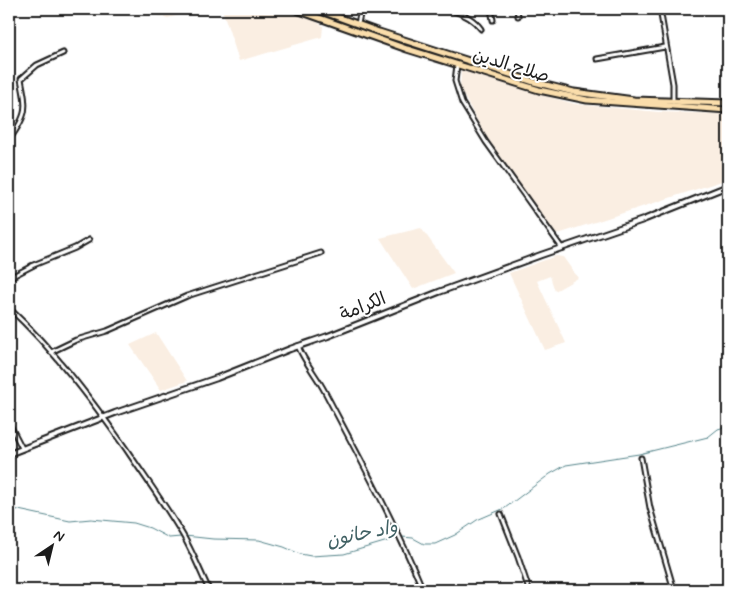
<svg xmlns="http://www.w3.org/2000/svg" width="737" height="599" font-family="Mynerve,'Playpen Sans Arabic',sans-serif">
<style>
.built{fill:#faeee2}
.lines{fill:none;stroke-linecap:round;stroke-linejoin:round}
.stream{stroke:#538389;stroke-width:1}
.minor-casing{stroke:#1c1c1c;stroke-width:7}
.secondary-casing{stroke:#1c1c1c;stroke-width:8}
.trunk-casing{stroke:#1c1c1c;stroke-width:9}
.minor{stroke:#fff;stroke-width:3}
.secondary{stroke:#fff;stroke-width:4}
.trunk{stroke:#faddab;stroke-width:5}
.labels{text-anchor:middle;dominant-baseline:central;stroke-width:4;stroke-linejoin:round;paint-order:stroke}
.street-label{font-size:18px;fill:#1c1c1c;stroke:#fff}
.water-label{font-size:19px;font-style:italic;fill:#406164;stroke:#fff}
</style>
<rect width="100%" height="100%" fill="#fff"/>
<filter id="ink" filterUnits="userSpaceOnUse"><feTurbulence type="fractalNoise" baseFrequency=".02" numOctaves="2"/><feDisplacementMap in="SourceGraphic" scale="10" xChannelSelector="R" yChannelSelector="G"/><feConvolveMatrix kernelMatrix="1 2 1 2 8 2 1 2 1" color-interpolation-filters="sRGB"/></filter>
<g filter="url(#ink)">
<g class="built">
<path d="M135,9h68l-35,9z"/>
<path d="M222,9h64l28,11 9,6 -1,11 -83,24z"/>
<path d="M461,70l60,19 54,15 83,8 70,2v65l-173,56 -71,-102 -24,-44z"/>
<path d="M421,228l33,45 -41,16 -33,-51z"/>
<path d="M556,256l7,1 15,21 -23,13 -5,-15 -13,5 29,62 -21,7 -36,-77z"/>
<path d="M156,333l31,48 -26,9 -31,-45z"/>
</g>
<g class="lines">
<g class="stream">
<path d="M9,508l61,13 21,-2 43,4 16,5 19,10 12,-1"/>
<path d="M185,536l28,3 46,1 25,7 16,7 11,2 33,-2 54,-16"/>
<path d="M402,537l11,1 11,6h11l20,-9 22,-15 28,-12 45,-34 16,-9 73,-11 69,-17 10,-8 10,-3"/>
</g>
<defs>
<g id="minor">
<path d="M447,9l7,2v-2"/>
<path d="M491,9l2,11"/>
<path d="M517,9l1,7"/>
<path d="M660,9l13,75v18"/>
<path d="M454,11c11,4 20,8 27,18"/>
<path d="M358,24l3,-15"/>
<path d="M597,59l68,-12"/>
<path d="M457,65l-2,16 7,22 24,39 76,106"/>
<path d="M9,140c19,-26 18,-31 12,-61l16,-14 26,-12"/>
<path d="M31,266l44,-18 14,-8"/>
<path d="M9,278l23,-12"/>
<path d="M9,308c45,42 82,91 117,141 18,27 38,54 55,83 11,18 19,39 28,58"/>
<path d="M298,346c7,17 19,30 27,46 34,65 70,130 98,198"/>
<path d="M51,352l25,-12 31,-9 80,-35 134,-43"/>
<path d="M9,423l13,25"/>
<path d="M641,458l9,50 24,82"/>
<path d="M501,514l17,43 11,33"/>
</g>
<path id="secondary" d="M9,454l106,-41 102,-35 73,-29 38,-13 111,-44 102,-37 102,-35 85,-34"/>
<g id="trunk">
<path d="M294,9l113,40 132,41 48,10 141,10"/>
<path d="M316,9l63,23 155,50 40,10 60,8 94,3"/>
</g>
</defs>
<use href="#minor" class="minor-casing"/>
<use href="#secondary" class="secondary-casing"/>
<use href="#trunk" class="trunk-casing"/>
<use href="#minor" class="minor"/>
<use href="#secondary" class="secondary"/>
<use href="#trunk" class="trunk"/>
</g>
</g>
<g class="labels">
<g class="street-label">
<text transform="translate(511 66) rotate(17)">صلاح الدين</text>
<text transform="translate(363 307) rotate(-22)">الكرامة</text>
</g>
<g class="water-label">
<text transform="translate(362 534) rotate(-12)">واد حانون</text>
</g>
</g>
<rect width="737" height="599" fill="none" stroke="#fff" stroke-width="30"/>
<rect x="15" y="15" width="707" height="569" fill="none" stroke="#1c1c1c" stroke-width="2" filter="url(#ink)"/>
<g transform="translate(52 546) rotate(35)" stroke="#ffffff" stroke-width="4" paint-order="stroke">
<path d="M0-4L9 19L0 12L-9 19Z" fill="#1c1c1c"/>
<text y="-8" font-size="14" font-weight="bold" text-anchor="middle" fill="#1c1c1c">N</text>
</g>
</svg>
